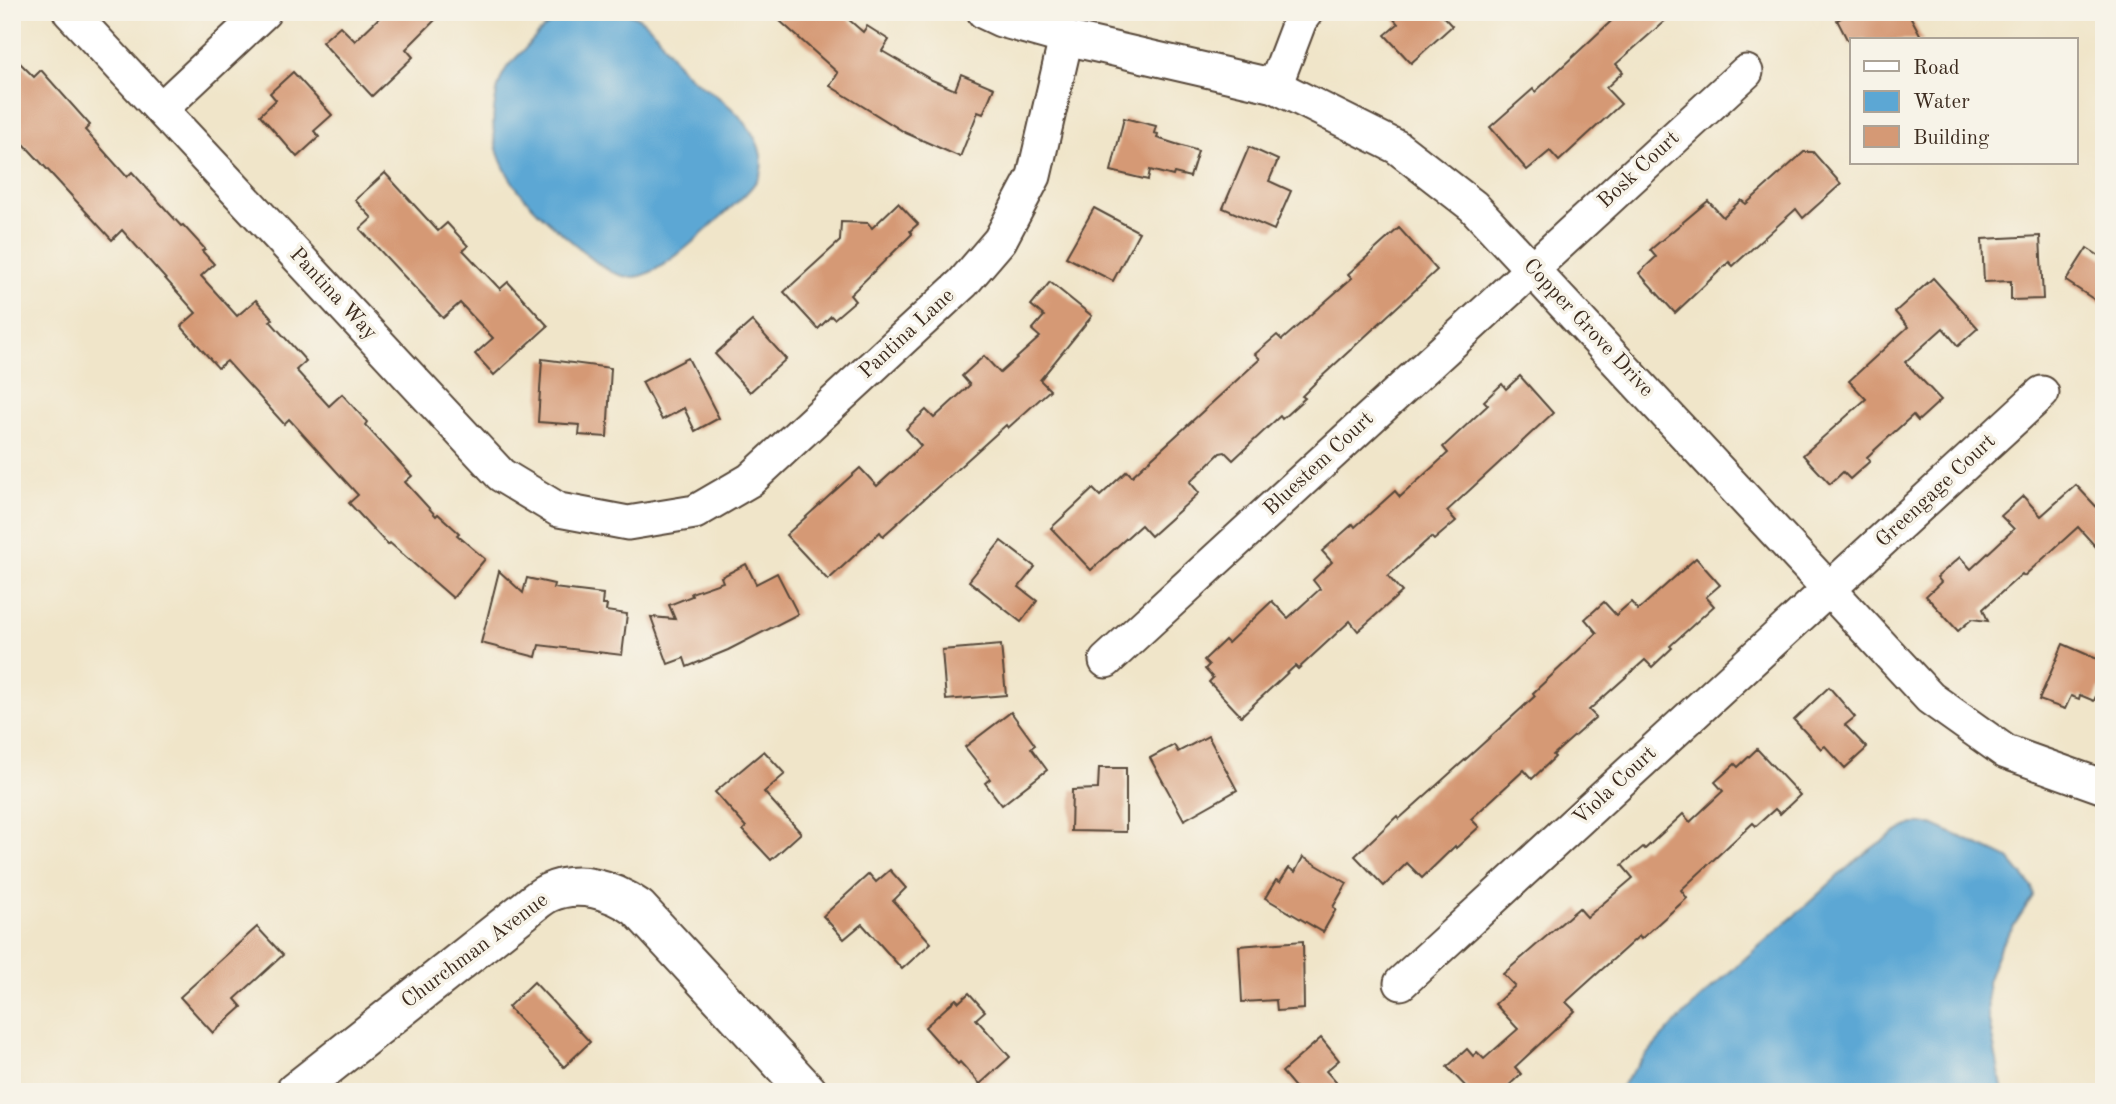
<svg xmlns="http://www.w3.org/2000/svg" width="2116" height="1104" font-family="'Old Standard TT',serif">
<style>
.water{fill:#5ca7d4;stroke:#4c6879;stroke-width:2}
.building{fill:#d59975}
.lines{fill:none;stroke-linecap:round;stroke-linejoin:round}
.minor-casing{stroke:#564638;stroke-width:37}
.tertiary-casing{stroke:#564638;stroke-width:42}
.minor{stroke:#fff;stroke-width:33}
.tertiary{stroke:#fff;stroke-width:38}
.labels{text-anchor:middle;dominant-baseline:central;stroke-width:7;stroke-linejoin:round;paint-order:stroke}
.street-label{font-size:21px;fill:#3b2a1e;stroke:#f7f3e8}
</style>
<rect width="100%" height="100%" fill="#f7f3e8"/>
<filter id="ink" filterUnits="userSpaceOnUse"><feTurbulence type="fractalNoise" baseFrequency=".0143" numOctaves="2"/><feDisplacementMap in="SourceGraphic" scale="14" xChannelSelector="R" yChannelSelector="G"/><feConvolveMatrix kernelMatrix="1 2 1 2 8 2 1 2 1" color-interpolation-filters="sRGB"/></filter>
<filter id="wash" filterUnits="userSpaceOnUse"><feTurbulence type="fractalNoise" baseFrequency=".00686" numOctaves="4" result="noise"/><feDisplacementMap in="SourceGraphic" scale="28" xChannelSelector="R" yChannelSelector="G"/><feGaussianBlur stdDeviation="1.57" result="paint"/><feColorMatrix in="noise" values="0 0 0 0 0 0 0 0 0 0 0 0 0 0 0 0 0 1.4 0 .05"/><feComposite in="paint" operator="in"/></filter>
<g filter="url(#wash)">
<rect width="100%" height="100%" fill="#f0e5c9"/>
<g class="water">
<path d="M568,12c15,0 50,-4 63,2 32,15 33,40 57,61 10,9 23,16 34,25 20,16 44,43 39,71 -3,12 -17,25 -26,33 -22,19 -74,73 -102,73 -25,0 -45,-22 -63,-37 -41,-34 -83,-72 -76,-130 2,-14 4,-29 12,-41 5,-7 12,-13 18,-19 13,-15 25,-29 44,-38z"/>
<path d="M1913,824h19l77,35 23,28 1,9 -33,51 -13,35 1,34 15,76h-386c51,-71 121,-127 186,-184 34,-30 68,-66 110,-84z"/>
</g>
<g id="blocks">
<g class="building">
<path d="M385,12h58l-37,37 7,8 -41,39 -50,-54 18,-16 15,15z"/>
<path d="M770,12h70l23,20 4,-6 22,14 -7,11 50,29 23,10 6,-16 33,14 -11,26 -5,-2 -18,45 -54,-24 -76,-47 8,-13z"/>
<path d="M1388,12h51l13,14 -41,37 -26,-28 13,-11z"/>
<path d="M1621,12h54l-59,52 7,8 -17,16 15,16 -62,57 -9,-10 -23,19 -37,-43 43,-38 2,3z"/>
<path d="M1852,12h56l15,28h-71l-2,5 -13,-25z"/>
<path d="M12,55l22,22 7,-7 49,55 -5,5 42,47 5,-5 49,54 2,-1 22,24 -3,2 12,13 -13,12 36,40 19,-16 17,19 -3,2 36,40 -10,9 33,36 13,-12 25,28 -2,3 47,51 -7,6 31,34 2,-2 21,19 -2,2 28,24 -32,39 -63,-55 -2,2 -39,-42 9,-8 -69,-76 -5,5 -57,-63 -9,7 -37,-42 15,-13 -74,-83 -10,10 -100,-109z"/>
<path d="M293,72l39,43 -18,16 5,6 -22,20 -37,-42 16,-15 -6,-7z"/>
<path d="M1124,118l32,8 -2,7 4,1 -1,4 41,13 -8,26 -16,-4 -1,3 -23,-6 -2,10 -37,-9z"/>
<path d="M1249,147l29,13 -9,21 22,10 -17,39 -51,-22z"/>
<path d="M1804,152h9l28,32 -38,34 -7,-9 -63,57 -4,-4 -54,51 -36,-40 17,-16 -6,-7 58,-49 15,16 18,-17 5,4z"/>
<path d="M385,173l53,58 9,-8 21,23 -5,4 37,39 8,-7 40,44 -54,49 -19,-21 18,-16 -33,-35 -17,15 -83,-89 12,-11 -17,-18z"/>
<path d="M898,203l20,21 -8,7 2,3 -62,61 5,6 -21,18 -3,-3 -13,13 -34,-37 56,-51 1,-19 27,1 4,5z"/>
<path d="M1094,208l45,24 -26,49 -47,-24z"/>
<path d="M1399,228l38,42 -119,110 -16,16 3,2 -23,21 -2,-3 -47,44 -8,-8 -5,1 -30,29 9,11 -48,43 -10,-11 -50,45 -40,-42 42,-39 7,7 27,-25 5,5 128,-117 -5,-5 22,-19 5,5 70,-62 -4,-4z"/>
<path d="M2040,236l3,63 -32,1v-19l-27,1 -2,-43z"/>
<path d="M2087,248l17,11v47l-38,-25z"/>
<path d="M1933,278l45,50 -20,18 -15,-18 -38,34 36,38 -23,21 -5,-6 -46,42 3,4 -20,18 -7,-7 -13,12 -27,-29 63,-56 -17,-18 59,-54 -13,-15z"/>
<path d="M1050,282l42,34 -52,64 10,10 -42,38 -2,-3 -123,111 -3,-4 -52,48 -42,-45 74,-67 17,18 44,-40 -15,-17 20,-19 8,8 36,-33 -8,-9 22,-20 16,17 40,-36 -8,-7 12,-14 -13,-11z"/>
<path d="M752,321l34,38 -36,33 -35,-38z"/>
<path d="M688,358l31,60 -24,13 -11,-23 -22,12 -20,-38z"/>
<path d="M542,359l69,9 -4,69 -28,-2 1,-10 -42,-3z"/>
<path d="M1520,376l33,37 -106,98 9,10 -22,19 -3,-3 -43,39 14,16 -44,39 -8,-10 -52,48 -3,-3 -54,50 -32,-34 4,-4 -8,-9 4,-4 -5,-5 21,-20 3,3 44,-42 16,17 32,-29 -7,-9 19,-18 -10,-11 31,-27 2,3 40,-36 5,6 48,-44 -5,-6 45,-42 -4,-4 18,-17 4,5z"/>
<path d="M2076,485l28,30v41l-26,-29 -54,49 -2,-2 -39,35 5,12 -16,-2 -14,12 -32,-35 15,-14 -4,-5 23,-20 11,12 43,-40 -13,-13 22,-20 18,20z"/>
<path d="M1001,541l34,26 -16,20 18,14 -16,21 -52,-41z"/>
<path d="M1696,558l24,27 -14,12 8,9 -44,40 2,2 -20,19 -7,-7 -56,50 7,7 -43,38 2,2 -23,22 -8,-9 -53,49 8,8 -23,21 -1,-2 -33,32 -15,-15 -23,23 -29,-30 42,-40 2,3 77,-69 59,-54 -2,-3 64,-60 -12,-14 19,-17 12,13 15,-13 7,8z"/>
<path d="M746,564l10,20 21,-11 21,41 -70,36 -41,17 -3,-9 -16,6 -17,-47 24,2 -6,-14 23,-9 -1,-3 32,-11 -2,-5z"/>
<path d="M499,571l24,22 4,-15 27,6 -1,4 50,6 -1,11h5l-1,6 21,3 -5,41 -83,-10 -3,12 -55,-14z"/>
<path d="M2063,644l41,18v15l-10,24 -14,-6 -1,4 -8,-3 -6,13 -26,-9z"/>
<path d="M1001,645l5,50 -60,5 -4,-50z"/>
<path d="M1829,687l26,30 -10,8 22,23 -22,20 -20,-22 -4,3 -27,-29z"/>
<path d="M1011,712l24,33 -4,3 16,22 -45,35 -17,-22 5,-4 -25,-32z"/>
<path d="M1208,736l29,54 -53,30 -34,-62 24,-13 4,7z"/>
<path d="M1757,749l43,46 -20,19 -5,-5 -19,17 -3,-3 -72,67 6,8 -46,41 -2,-3 -73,66 9,9 -60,56 6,7 -19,18h-31l-24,-25 20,-18 6,7 4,-4 7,7 34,-30 -23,-25 20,-18 -12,-12 76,-66 8,9 46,-39 -11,-13 21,-18 2,2 38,-35 7,8 33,-31 -8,-9 20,-18 3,3z"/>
<path d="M764,751l21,23 -21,18 37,41 -30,27 -28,-30 3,-3 -31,-35z"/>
<path d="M1099,768h27v64l-55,-1 1,-41 26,-1z"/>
<path d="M1303,857l44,26 -14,24 3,2 -13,23 -58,-34 11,-18 4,2 9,-14 6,4z"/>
<path d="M890,870l16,18 -13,13 38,42 -29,26 -40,-45 -18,15 -21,-23 46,-42 7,8z"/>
<path d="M257,927l26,28 -48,44 7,8 -29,26 -33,-36z"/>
<path d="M1303,941l1,68 -27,2 -1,-11 -34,2 -3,-56z"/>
<path d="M534,982l56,60 -26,25 -56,-60z"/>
<path d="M969,993l16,18 -9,8 34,38 -30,27 -20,-22 -2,2 -33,-37 31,-28 3,3z"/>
<path d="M1321,1038l18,22 -13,11 19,21h-46l-17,-20z"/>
</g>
</g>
</g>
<g filter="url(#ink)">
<use href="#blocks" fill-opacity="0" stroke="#564638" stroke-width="2"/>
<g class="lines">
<defs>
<g id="minor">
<path d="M70,12l431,463 58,35 69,13 67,-11 55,-32 213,-197 37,-43 34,-64 32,-138"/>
<path d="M984,12l17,8 65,18 209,48 122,61 76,59 457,492 76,54 98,35"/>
<path d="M1275,86l25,-66 6,-8"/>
<path d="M161,109l103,-97"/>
<path d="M1106,661l640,-589"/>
<path d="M1401,983l641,-590"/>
</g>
<path id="tertiary" d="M295,1092l230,-182c7,-6 15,-13 23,-17 30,-14 64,-3 90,15l170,184"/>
</defs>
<use href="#minor" class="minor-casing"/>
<use href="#tertiary" class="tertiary-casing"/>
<use href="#minor" class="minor"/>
<use href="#tertiary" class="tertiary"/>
</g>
</g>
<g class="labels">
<g class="street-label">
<text transform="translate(1639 170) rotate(-43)">Bosk Court</text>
<text transform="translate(333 294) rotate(47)">Pantina Way</text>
<text transform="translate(1588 328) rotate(47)">Copper Grove Drive</text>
<text transform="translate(907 334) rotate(-43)">Pantina Lane</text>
<text transform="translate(1319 464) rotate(-43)">Bluestem Court</text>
<text transform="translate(1936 491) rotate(-43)">Greengage Court</text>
<text transform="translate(1615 786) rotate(-43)">Viola Court</text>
<text transform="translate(475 951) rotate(-37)">Churchman Avenue</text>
</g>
</g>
<rect width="2116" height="1104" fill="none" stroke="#f7f3e8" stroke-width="42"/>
<rect x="1850" y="38" width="228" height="126" fill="#f7f3e8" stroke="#aca397" stroke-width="2"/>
<rect x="1864" y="61" width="35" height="10" fill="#ffffff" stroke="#aca397" stroke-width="2"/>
<text x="1913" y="74" font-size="21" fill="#3b2a1e">Road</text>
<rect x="1864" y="91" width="35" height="21" fill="#5ca7d4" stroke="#aca397" stroke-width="2"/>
<text x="1913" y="108" font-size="21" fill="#3b2a1e">Water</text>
<rect x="1864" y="126" width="35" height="21" fill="#d59975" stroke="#aca397" stroke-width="2"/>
<text x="1913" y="144" font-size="21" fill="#3b2a1e">Building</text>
</svg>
